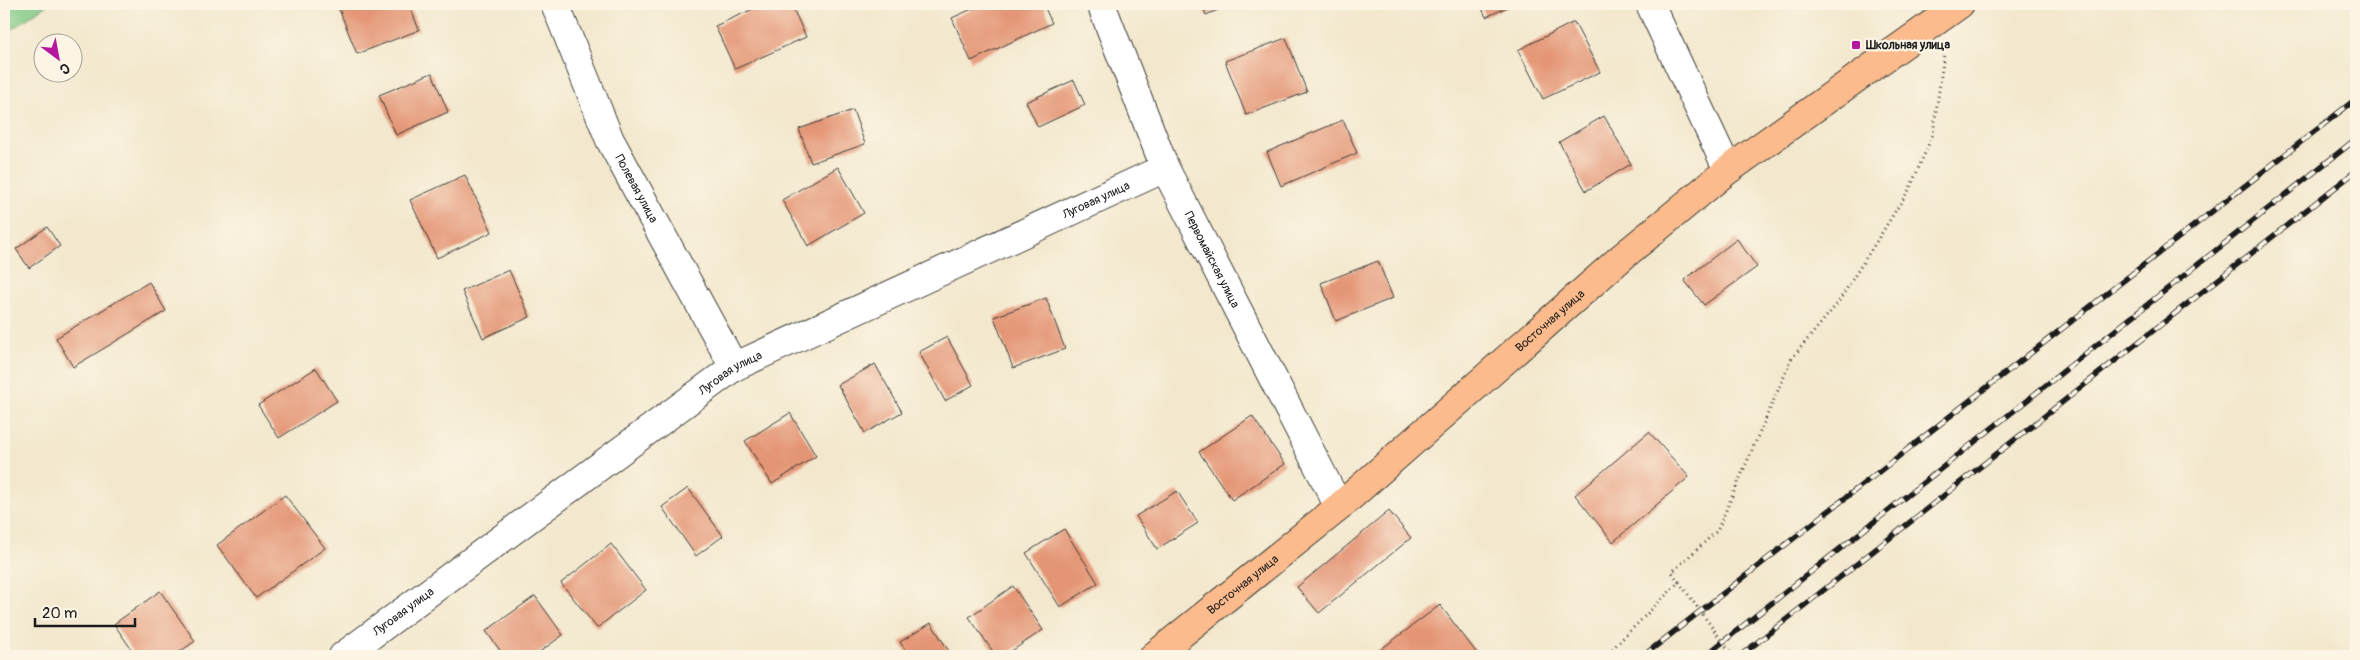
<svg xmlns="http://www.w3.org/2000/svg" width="2360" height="660" font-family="Pangolin,sans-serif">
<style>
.green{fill:#81ca86;stroke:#4e7351}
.building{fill:#e49575}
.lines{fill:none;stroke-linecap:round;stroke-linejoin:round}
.street-casing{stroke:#3c3b37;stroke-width:30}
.primary-casing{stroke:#3c3b37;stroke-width:30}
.path{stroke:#3c3b37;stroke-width:3;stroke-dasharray:1 4;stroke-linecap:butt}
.street{stroke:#fff;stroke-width:28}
.primary{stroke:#fbbb8c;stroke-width:28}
.rail-casing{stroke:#1c1c1c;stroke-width:5.5}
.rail{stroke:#fcf5e5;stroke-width:4;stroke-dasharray:11;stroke-linecap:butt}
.poi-dot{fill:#b5179e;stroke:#fcf5e5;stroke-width:2}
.labels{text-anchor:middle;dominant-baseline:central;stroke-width:4.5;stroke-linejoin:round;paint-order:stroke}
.poi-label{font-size:12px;font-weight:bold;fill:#1c1c1c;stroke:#fcf5e5;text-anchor:start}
.street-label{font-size:12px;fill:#1c1c1c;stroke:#fcf5e5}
</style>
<rect width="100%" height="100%" fill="#fcf5e5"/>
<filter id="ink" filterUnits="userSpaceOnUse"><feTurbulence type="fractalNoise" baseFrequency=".02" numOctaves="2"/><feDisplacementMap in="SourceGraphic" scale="10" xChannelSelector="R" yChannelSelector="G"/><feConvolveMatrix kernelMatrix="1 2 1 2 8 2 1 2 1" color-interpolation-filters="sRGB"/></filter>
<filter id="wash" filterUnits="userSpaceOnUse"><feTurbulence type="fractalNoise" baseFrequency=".0096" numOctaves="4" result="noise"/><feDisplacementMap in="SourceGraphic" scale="20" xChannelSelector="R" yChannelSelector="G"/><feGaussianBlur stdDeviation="1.12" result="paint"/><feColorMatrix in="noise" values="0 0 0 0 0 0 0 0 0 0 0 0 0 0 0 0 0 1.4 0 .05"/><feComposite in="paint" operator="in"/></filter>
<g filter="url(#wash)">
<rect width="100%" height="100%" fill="#f3e8ce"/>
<path class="green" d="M4,4h44l-44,31z"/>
<g id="blocks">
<g class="building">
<path d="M337,4h72l10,26 -62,24z"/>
<path d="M764,4h27l15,33 -71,32 -20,-43z"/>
<path d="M983,4h60l9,19 -81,38 -19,-43z"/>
<path d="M1202,4h30l-26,11z"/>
<path d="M1480,4h34l-28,13z"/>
<path d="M1574,22l26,50 -57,27 -25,-49z"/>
<path d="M1286,38l21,54 -61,23 -21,-54z"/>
<path d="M432,73l16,39 -52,23 -17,-40z"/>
<path d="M1074,80l11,25 -47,22 -12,-25z"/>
<path d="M853,110l12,34 -54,19 -12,-34z"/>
<path d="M1604,116l27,48 -45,27 -27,-49z"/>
<path d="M1343,120l14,33 -76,33 -14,-34z"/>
<path d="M838,167l26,46 -56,33 -26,-46z"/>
<path d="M465,175l27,57 -55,26 -27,-58z"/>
<path d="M47,227l13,19 -31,22 -13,-19z"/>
<path d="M1737,239l20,28 -53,38 -20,-25z"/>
<path d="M1378,261l15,37 -57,23 -15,-38z"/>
<path d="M509,270l21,47 -47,21 -21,-47z"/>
<path d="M149,282l17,29 -93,56 -17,-29z"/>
<path d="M1046,298l19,51 -52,19 -19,-51z"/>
<path d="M947,337l26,48 -28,16 -26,-49z"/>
<path d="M875,364l27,48 -37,21 -27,-48z"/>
<path d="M316,368l21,33 -58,37 -21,-33z"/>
<path d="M790,413l26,43 -44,28 -27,-43z"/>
<path d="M1252,416l33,48 -53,36 -33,-48z"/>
<path d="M1649,432l40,45 -76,65 -38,-47z"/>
<path d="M688,488l35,48 -27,20 -34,-49z"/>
<path d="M1177,491l21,32 -41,26 -21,-33z"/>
<path d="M285,495l40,53 -69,50 -39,-53z"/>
<path d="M1389,511l22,27 -92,75 -22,-26z"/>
<path d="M1064,529l34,54 -38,24 -34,-54z"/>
<path d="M611,544l35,46 -49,38 -36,-45z"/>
<path d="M1013,586l30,44 -39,26h-8l-27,-39z"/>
<path d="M160,591l35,50 -21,15h-38l-22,-32z"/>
<path d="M535,596l28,39 -29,21h-30l-18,-25z"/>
<path d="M1440,605l36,47 -5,4h-99z"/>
<path d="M931,623l21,33h-43l-9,-14z"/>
</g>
</g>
</g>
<g filter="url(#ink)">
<use href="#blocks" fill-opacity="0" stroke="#3c3b37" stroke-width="1"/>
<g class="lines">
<defs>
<g id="street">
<path id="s1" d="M555,4l55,136 124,227"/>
<path id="s2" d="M1101,4l64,164 174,339"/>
<path d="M1650,4l78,166"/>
<path id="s3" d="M343,656l391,-289 431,-199"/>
</g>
<g id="primary">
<path id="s4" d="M1154,656l185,-149 283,-250 106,-87 232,-166"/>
</g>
</defs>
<use href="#street" class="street-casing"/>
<use href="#primary" class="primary-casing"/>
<g class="path">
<path d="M1679,582l54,74"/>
<path d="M1605,656l74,-74 -7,-10 45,-41 75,-173 45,-54 73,-116 23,-54 11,-80"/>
</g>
<use href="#street" class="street"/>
<use href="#primary" class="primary"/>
<defs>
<g id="rail">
<path d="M1643,656l713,-557"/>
<path d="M1705,656l651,-517"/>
<path d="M1740,656l616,-485"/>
</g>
</defs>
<use href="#rail" class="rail-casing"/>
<use href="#rail" class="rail"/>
</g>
</g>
<rect class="poi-dot" x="1851" y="40" width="10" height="10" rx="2.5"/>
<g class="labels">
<g class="poi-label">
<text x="1866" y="45">Школьная улица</text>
</g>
<g class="street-label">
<text stroke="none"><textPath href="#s1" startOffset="202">Полевая улица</textPath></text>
<text stroke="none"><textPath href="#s3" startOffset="885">Луговая улица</textPath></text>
<text stroke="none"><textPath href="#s2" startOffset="279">Первомайская улица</textPath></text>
<text stroke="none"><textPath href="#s4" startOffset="519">Восточная улица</textPath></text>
<text stroke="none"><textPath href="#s3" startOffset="480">Луговая улица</textPath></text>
<text stroke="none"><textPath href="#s4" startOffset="114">Восточная улица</textPath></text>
<text stroke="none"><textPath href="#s3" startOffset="75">Луговая улица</textPath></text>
</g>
</g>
<rect width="2360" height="660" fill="none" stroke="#fcf5e5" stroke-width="20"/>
<g transform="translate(58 58) rotate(148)"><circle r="24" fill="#fcf5e5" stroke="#a29e95"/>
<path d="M0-4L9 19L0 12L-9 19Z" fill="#b5179e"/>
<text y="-8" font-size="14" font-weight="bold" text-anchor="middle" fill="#1c1c1c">С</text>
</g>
<path d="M35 618v8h100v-8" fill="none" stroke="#1c1c1c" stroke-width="2.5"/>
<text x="42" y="618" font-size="15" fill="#1c1c1c" stroke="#fcf5e5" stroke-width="4" paint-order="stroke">20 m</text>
</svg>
